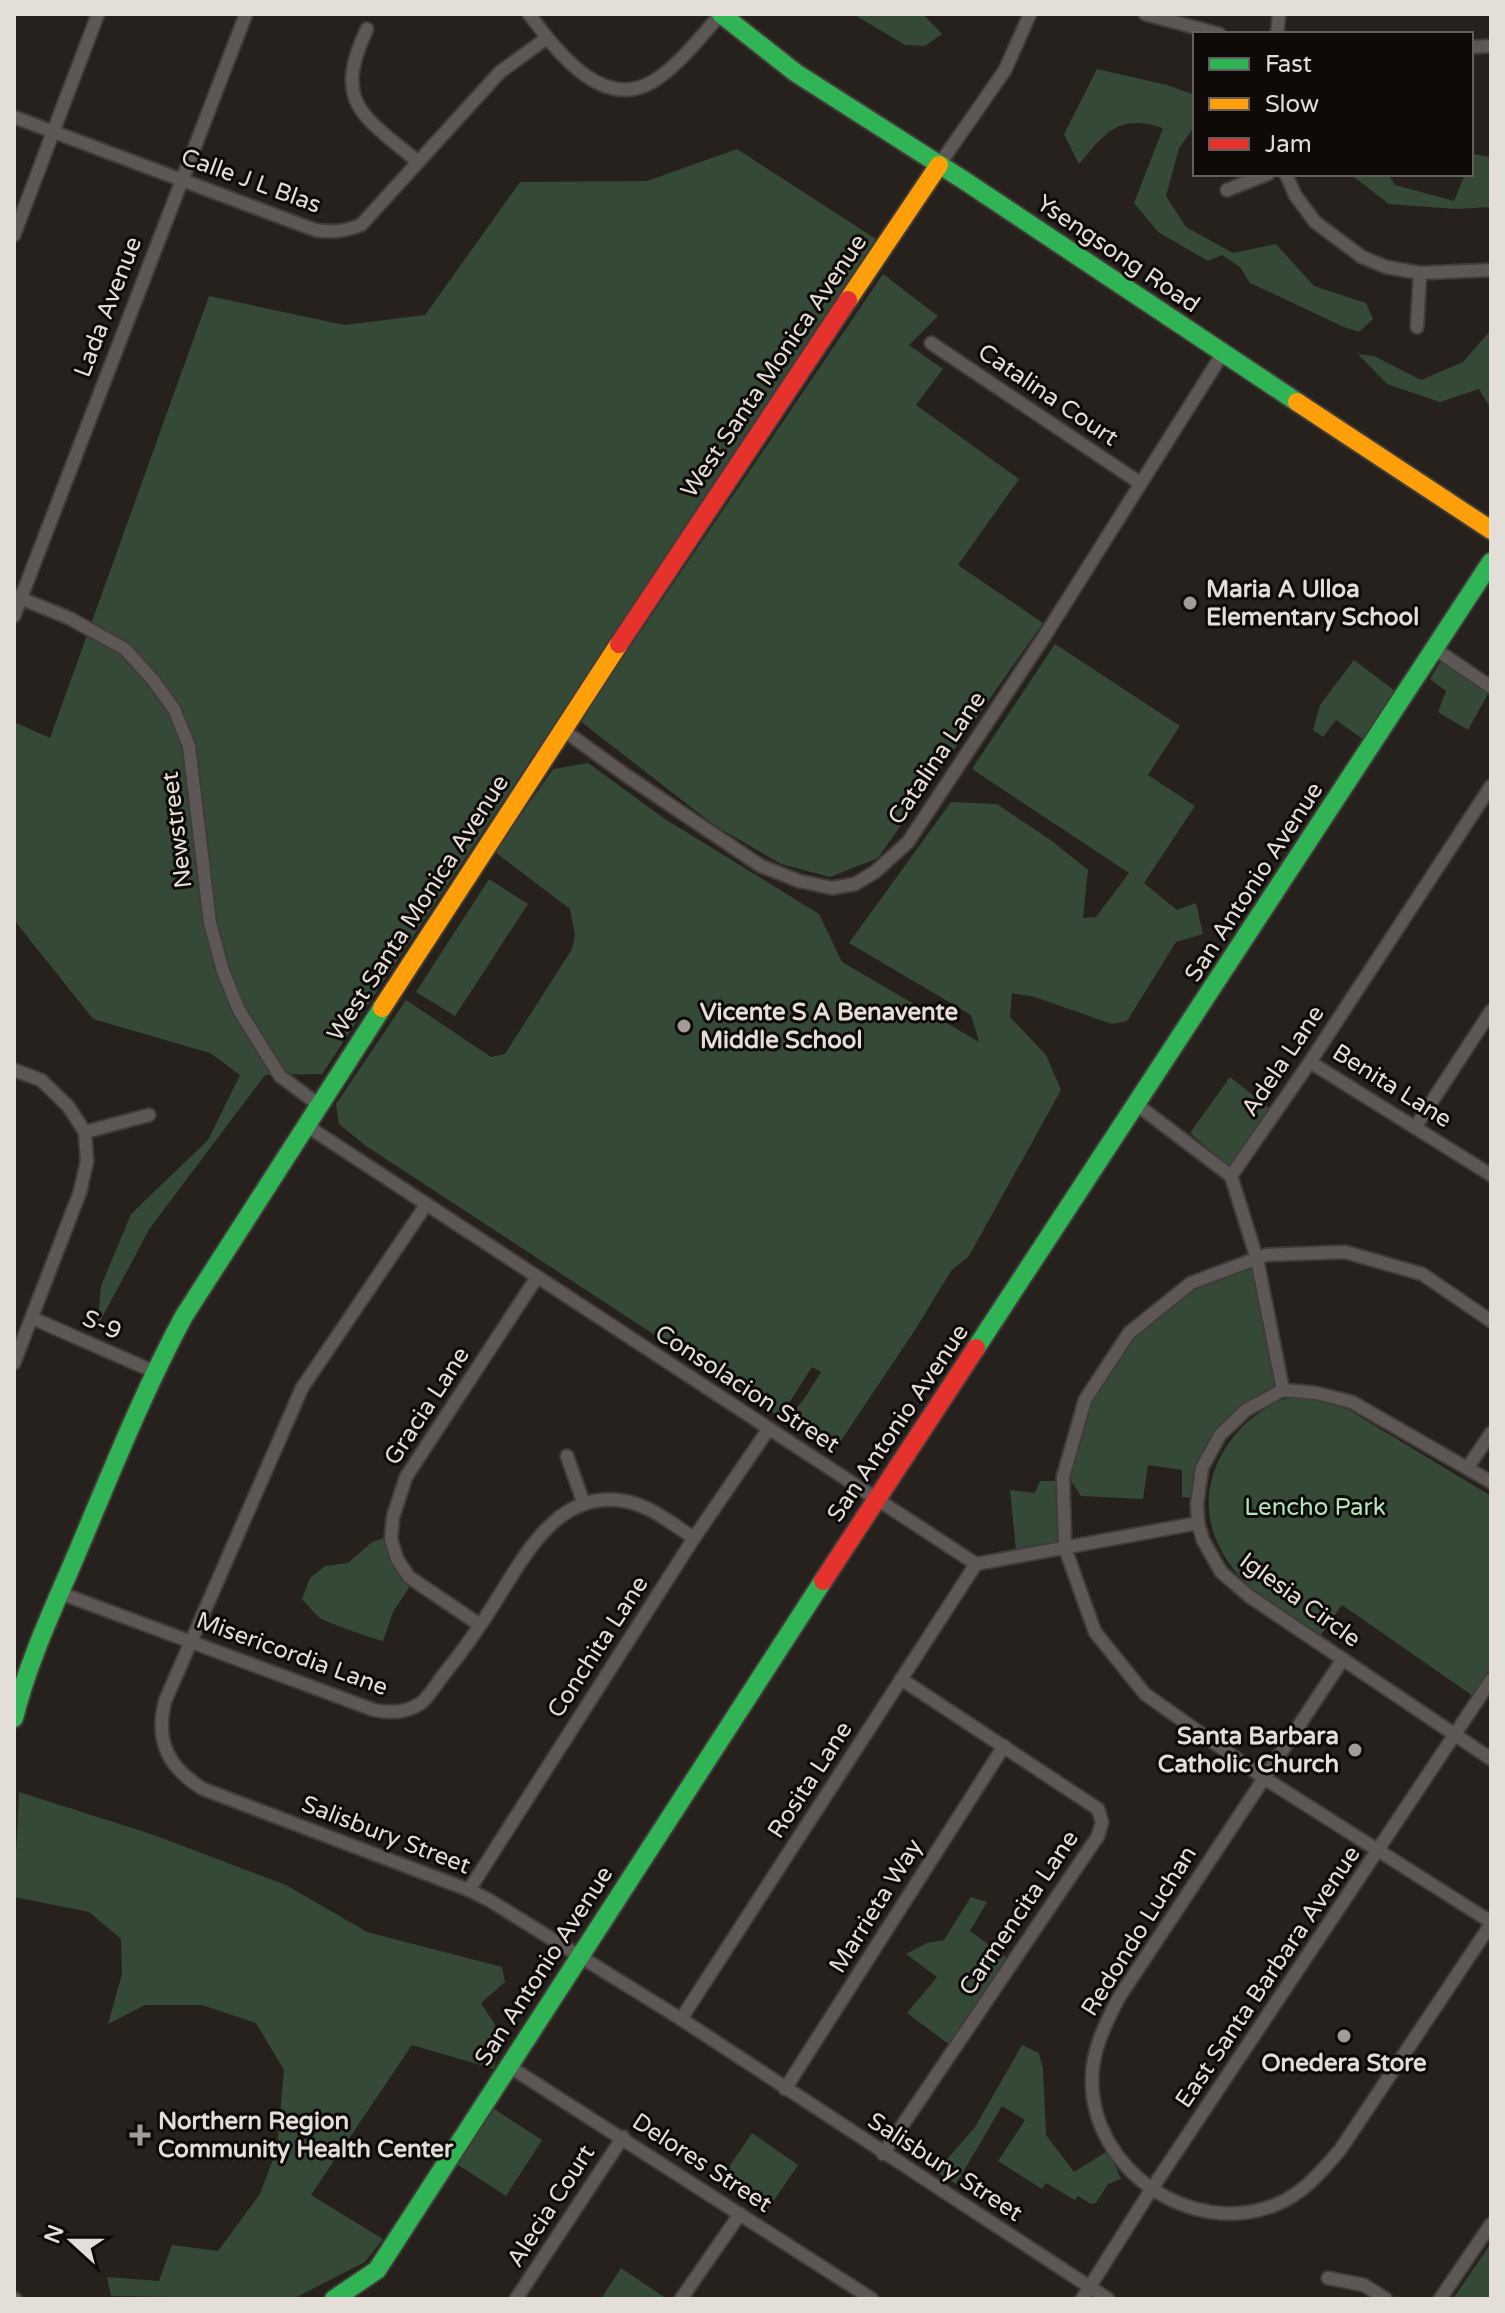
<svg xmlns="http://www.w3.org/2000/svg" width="1505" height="2313" font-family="'Varela Round',sans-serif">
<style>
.green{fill:#354937}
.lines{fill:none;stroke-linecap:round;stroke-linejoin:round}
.street-casing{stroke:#413c39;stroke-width:16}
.fast-casing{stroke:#413c39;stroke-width:22}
.slow-casing{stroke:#413c39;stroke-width:22}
.jam-casing{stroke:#413c39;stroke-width:22}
.street{stroke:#5d5855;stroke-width:12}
.fast{stroke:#30b455;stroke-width:18}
.slow{stroke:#ff9f0a;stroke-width:18}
.jam{stroke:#e5322d;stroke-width:18}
.poi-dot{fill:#a29c97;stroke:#0e0a08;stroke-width:3}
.labels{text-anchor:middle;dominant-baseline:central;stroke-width:6;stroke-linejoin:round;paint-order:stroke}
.street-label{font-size:24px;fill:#e4ded9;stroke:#0e0a08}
.poi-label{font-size:24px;font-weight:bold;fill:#e4ded9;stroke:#0e0a08;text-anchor:start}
.park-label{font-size:24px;fill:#b1e4b9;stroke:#0e0a08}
</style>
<rect width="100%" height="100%" fill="#26211c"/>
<g class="green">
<path d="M853,14h70l19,20 -17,12 -20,-1z"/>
<path d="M1097,69l70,16 28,10v31l-16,22 -13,48 20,31 47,26 43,-9 38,42 52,17 7,16 -14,13 -15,-5 -94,-44 -10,-16 -18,-12 -14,6 -50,-29 -24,-29 29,-75c-45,-15 -58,5 -84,36l-15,-30z"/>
<path d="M737,149l139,90 -554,835 -57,1 -115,153 -53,99 4,-41 30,-72 77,-74 32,-65 -30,-22 -117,-34 -79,-99v-198l36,16 159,-442 135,29 81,-10 95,-133 127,-1z"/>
<path d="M1473,154l18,3v50l-36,2 -66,-5 -39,-30h38l7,11 59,16 11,-27h6z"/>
<path d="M883,274l55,42 -29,29 34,24 -27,36 103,74 -61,86 85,58 -165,235 -48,19 -49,-13 -67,-39 -134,-104z"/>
<path d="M1491,330v79l-12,-20 -39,13 -53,-18 -29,-30 16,2 47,24 42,-18z"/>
<path d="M1055,644l125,82 -32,49 47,31 -51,77 33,27 19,-7 7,31 -27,8 -49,79 -15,3 -77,-27 -23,-4 -2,24 36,38 15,35 -92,166 -18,15 -36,59 -81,121 -48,-29 20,-26 15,-24 -9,-5 -32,50 -414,-271 -27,-22 -3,-20 70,-104 85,57 14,-3 67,-105 3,-14 -5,-26 -75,-57 58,-83 35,-6 77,56 154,95 23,48 137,80 -8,-27 -122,-72 102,-141 46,2 55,37 36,29 -5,48 13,-1 33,-44 -157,-104z"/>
<path d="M1442,659l47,33 -21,38 -30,-18 8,-21 -16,-12z"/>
<path d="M1354,660l45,34 -32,48 -31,-22 -13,17 -10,-7 7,-25z"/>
<path d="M489,879l39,25 -73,112 -39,-24z"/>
<path d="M1230,1077l43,34 -42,57 -41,-35z"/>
<path d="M1255,1265l25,124 -63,44 -23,65 -12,-1v-27l-34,-5 -5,34 -62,-3 -13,-19 20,-77 43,-64 61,-50z"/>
<path d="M1316,1398l33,12 142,86v172l-18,28 -131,-91 -22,31c-31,-22 -70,-42 -91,-73 -33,-47 -24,-98 15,-138 11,-10 26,-21 41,-26 9,-2 21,0 31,-1z"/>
<path d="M1040,1481h18l1,62 -43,7 -6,-60 25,3z"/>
<path d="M389,1536l23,47 -19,29 -10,29c-7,-1 -57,-19 -63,-23 -6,-5 -12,-13 -18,-19l8,-21 15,-12 23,-3 24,-21z"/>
<path d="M19,1792l135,43 132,50 81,47 135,35 3,15 -24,21 20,31 -7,35 -82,-24 -101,150 72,44 -18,23 -72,37 -182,-3 -4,-19 52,4 13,-36 46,6 42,-57 17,-45 7,-79 -28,-47 -54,-18h-57l-37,19 14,-50 -1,-35 -32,-27 -75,-15z"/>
<path d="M971,1897l16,5 -17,29 37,27 -57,87 -43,-32 30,-36 -31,-23 21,-11 17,-3z"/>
<path d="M1022,2045l17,8 4,16 3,66 28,37 35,-22 12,29 -13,5 -12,19 -5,1 -13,-8 -3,4 -29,-17 -4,6 -44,-28 27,-41 -23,-14 -46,78 -20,-12 39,-45z"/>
<path d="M488,2105l54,35 -36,56 -54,-35z"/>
<path d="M752,2133l46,32 -30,44 -46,-32z"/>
<path d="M1491,2243v56h-38z"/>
<path d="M621,2268l46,31h-66z"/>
</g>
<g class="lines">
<defs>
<g id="street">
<path d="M529,14c30,40 78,104 132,62 23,-17 41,-41 60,-62"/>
<path d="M1145,14l74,20"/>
<path d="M367,29c-35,74 -4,87 50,132"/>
<path d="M1277,34l2,-20"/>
<path d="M1471,47l20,-1"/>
<path d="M14,117l301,113c18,3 30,1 46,-5l139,-153 47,-34"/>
<path d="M939,165l66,-95 25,-56"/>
<path d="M1286,174l9,21 20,27 47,35 24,10 34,6 71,-3"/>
<path d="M1227,190l41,-16"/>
<path d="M14,235l84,-221"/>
<path d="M1417,327l3,-54"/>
<path d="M931,343l209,140"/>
<path d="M15,596l54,22 56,31 28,31 21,29 15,37 21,177 13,48 16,39 41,66 39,29"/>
<path d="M14,616l232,-602"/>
<path d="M1435,649l56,38"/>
<path d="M562,729l65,47 134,90 38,15 33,7 23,-4 20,-12 33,-30 136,-205 179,-284"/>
<path d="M1310,1062l181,113"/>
<path d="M14,1070l27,10 27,26 17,26 2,29 -7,31 -66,171"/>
<path d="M1136,1104l95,72"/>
<path d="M307,1126l669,438 222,-41"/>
<path d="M1416,1126l75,-115"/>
<path d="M85,1132l64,-17"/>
<path d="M426,1205l-124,183 -137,313c-10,41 3,66 38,88l266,101 20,10 192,119 427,280"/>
<path d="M32,1318l123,54"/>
<path d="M1491,1321l-69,-47 -77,-22 -79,3 -75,28 -62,50 -44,67 -22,77 2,71 30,84 50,62 119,84 227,144"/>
<path d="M1283,1390l-26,-131 -26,-83 79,-114 181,-276"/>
<path d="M567,1456l17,48"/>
<path d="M1468,1467l23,-34"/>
<path d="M1491,1482l-139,-80 -36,-9 -33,-3 -37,20 -26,25 -18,33 -5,36 1,19 5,17 18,32 28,24 242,163"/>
<path d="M60,1593l314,117c15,3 33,3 47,-7 9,-7 16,-20 23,-29 18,-22 35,-46 50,-70 30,-47 63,-115 130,-103 26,4 48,23 70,37"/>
<path d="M480,1625l-71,-48 -12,-18 -6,-20 2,-22 13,-40 131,-200"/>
<path d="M1343,1659l-225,340c-13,26 -26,51 -26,81 0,90 99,158 183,125 28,-11 46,-33 65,-55l151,-226"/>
<path d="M469,1890l225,-352 74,-108"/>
<path d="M681,2019l295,-455"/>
<path d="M507,2065l365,234"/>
<path d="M785,2089l219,-343"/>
<path d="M883,2154l215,-318 4,-14 -4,-13 -197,-130"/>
<path d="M1328,2278l36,7 22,14"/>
<path d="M14,2299h1"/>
<path d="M516,2299l107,-162"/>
<path d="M681,2299l59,-85"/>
<path d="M1082,2299l69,-109 340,-510"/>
<path d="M1440,2299l51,-75"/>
</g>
<g id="fast">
<path d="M721,14l75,59 169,108 332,221"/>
<path d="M976,1348l515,-786"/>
<path d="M14,1718c15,-60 42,-115 66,-172 33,-78 64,-156 104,-230l198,-308"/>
<path d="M334,2299l43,-29 446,-689"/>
</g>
<g id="slow">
<path d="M848,300l91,-135"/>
<path d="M1297,402l194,128"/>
<path d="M382,1008l237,-364"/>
</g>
<g id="jam">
<path d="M619,644l229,-344"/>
<path d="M823,1581l153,-233"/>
</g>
</defs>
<use href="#street" class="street-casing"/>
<use href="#fast" class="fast-casing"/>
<use href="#slow" class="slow-casing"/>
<use href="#jam" class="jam-casing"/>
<use href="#street" class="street"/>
<use href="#fast" class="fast"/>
<use href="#slow" class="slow"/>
<use href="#jam" class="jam"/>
</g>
<g class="poi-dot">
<circle cx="1190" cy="603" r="8"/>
<circle cx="684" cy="1026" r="8"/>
<circle cx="1355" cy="1750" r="8"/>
<circle cx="1344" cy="2036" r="8"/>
<path d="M136 2123h8v8h8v8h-8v8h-8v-8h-8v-8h8z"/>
</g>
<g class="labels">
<g class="street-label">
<text transform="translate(251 181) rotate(20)">Calle J L Blas</text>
<text transform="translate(1118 254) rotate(34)">Ysengsong Road</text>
<text transform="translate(108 307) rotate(-69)">Lada Avenue</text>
<text transform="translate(774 366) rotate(-56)">West Santa Monica Avenue</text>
<text transform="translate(1048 395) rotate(34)">Catalina Court</text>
<text transform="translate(937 758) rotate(-56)">Catalina Lane</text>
<text transform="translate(177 830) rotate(-97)">Newstreet</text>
<text transform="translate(1254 882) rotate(-57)">San Antonio Avenue</text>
<text transform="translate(418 908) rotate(-57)">West Santa Monica Avenue</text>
<text transform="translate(1283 1061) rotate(-56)">Adela Lane</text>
<text transform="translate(1392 1086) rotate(32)">Benita Lane</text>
<text transform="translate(102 1325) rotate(24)">S-9</text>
<text transform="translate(747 1389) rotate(33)">Consolacion Street</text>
<text transform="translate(427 1406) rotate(-57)">Gracia Lane</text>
<text transform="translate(898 1423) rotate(-56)">San Antonio Avenue</text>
<text transform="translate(1300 1600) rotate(36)">Iglesia Circle</text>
<text transform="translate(598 1647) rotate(-57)">Conchita Lane</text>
<text transform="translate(292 1654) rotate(20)">Misericordia Lane</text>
<text transform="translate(810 1780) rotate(-57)">Rosita Lane</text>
<text transform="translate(386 1835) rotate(21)">Salisbury Street</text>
<text transform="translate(876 1906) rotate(-58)">Marrieta Way</text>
<text transform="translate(1019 1913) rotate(-56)">Carmencita Lane</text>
<text transform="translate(1139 1931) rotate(-58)">Redondo Luchan</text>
<text transform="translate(544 1966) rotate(-57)">San Antonio Avenue</text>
<text transform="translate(1268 1977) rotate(-56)">East Santa Barbara Avenue</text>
<text transform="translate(702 2163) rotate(33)">Delores Street</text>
<text transform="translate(945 2167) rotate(33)">Salisbury Street</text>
<text transform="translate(551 2206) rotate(-57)">Alecia Court</text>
</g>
<g class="poi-label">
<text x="1206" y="589">Maria A Ulloa<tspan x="1206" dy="28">Elementary School</tspan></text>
<text x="700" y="1012">Vicente S A Benavente<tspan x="700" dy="28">Middle School</tspan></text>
<text x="1339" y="1736" text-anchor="end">Santa Barbara<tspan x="1339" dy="28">Catholic Church</tspan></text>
<text x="1344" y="2063" text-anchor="middle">Onedera Store</text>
<text x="158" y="2121">Northern Region<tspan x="158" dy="28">Community Health Center</tspan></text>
</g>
<g class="park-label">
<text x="1315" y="1507">Lencho Park</text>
</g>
</g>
<rect width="1505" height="2313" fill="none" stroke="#e4ded9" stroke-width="32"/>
<rect x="1193" y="32" width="280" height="144" fill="#0e0a08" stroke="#645f5c" stroke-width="2"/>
<rect x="1209" y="58" width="40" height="12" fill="#30b455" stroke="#645f5c" stroke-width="2"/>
<text x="1265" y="72" font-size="24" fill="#e4ded9">Fast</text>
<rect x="1209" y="98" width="40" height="12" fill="#ff9f0a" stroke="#645f5c" stroke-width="2"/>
<text x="1265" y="112" font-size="24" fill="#e4ded9">Slow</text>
<rect x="1209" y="138" width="40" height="12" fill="#e5322d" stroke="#645f5c" stroke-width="2"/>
<text x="1265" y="152" font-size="24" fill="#e4ded9">Jam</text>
<g transform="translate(72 2241) rotate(291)" stroke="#0e0a08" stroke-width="6" paint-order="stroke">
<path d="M0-6L14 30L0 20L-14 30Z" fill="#e4ded9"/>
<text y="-12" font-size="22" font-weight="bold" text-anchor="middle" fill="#e4ded9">N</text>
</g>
</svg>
